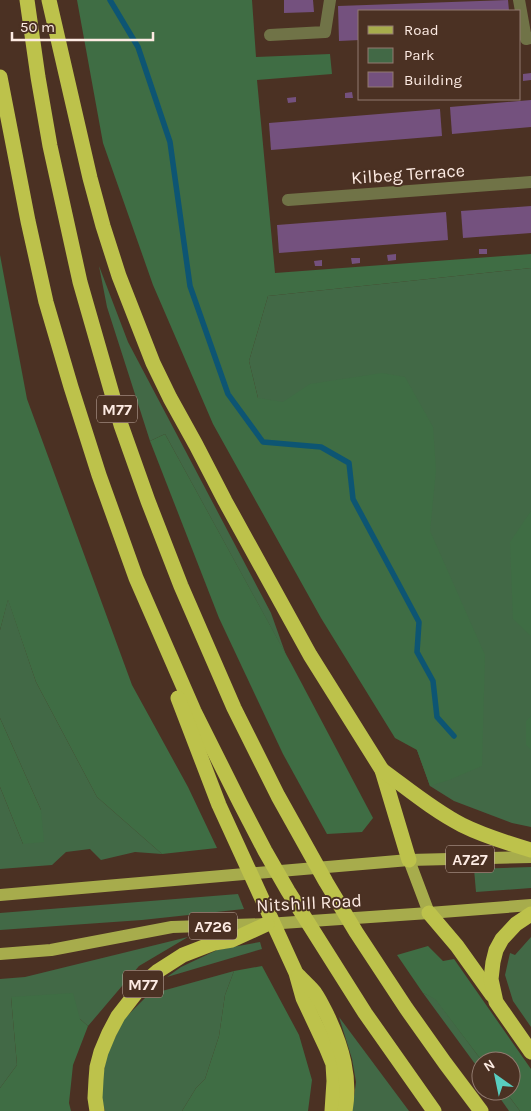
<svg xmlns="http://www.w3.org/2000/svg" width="531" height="1111" font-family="Karla,sans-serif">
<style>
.green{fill:#426946}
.forest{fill:#3f6d44}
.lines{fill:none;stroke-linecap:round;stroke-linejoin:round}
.stream{stroke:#0d5573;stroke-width:5.5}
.building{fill:#74517e}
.minor{stroke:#707347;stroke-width:12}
.major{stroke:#a7ac4c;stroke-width:12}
.highway{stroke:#bdc24b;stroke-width:15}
.labels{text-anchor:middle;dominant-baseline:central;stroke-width:4;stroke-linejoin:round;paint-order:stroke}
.shield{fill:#4b3123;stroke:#c8b3a9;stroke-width:1}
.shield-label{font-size:16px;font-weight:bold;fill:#fdebe3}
.street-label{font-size:18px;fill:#fdebe3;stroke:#4b3123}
</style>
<rect width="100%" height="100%" fill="#4b3123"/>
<g class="green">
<path d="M99,266l29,76 143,271 15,42 -121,-221 -15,7 -43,-134z"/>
<path d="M531,268v559l-19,-4 -58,-22 -24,-15 -13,-36 -159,-352 -9,-37 19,-65z"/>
<path d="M8,599l28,83 61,115 65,57 -27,-2 -34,8 -11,-11 -24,3 -14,13 -52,4v-82l23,57 18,-34 -41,-92v-88z"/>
<path d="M531,867v21l-55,4 -2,-23z"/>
<path d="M238,894l6,15 -102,11 -142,10v-17z"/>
<path d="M188,937l-49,29 -51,60 -8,-7 -69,-22 6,68 -17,23v-109l25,-2z"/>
<path d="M531,937v90l-18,-26 -8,-26 5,-22 5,2z"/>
<path d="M260,942l2,7 -95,28 14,-10 36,-17z"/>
<path d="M234,971l-9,24 -6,41 -14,43 -9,9 -14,23h-77l-5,-19 7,-38 17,-35 33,-33 5,5z"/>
<path d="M423,993l12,5 47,63h-1v11z"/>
<path d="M339,1017l70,94h-57l4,-29 -4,-23z"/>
<path d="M495,1091h10l15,20h-11z"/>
</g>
<g class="forest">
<path d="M77,0h175l4,57 74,-3 2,20 -75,6 18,193 256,-19v14l-263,28 -19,65 9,37 25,4 27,-18 72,-11 23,4 28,50 3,43 -6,61 55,124 -3,111 -33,14 -19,6 -13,-36 -22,-12 -74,-120 -108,-194 -60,-139 -50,-142z"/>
<path d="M0,255l27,144 105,286 56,102 29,61 -55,6 -65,-57 -61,-115 -28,-82 -8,30z"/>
<path d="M165,434l128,233 80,151 -11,14 -35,2 -44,-80 -64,-136 -69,-177z"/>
<path d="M531,511v125l-18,-17 -3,-77z"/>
<path d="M531,716v34l-5,-5v-24z"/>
<path d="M0,718l41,92 3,32 -21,2 -23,-57z"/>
<path d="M428,946l15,15 11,-2 77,110v42h-11l-15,-20h6v-30h-29l-47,-62 -12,-6 -26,-38z"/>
<path d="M262,966l37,69 13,45 -4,31h-126l14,-23 9,-9 14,-43 6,-41 9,-24z"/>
<path d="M73,993l7,26 8,7 -15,39 -4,38 2,8h-71v-23l17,-23 -6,-68z"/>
</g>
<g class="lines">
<path class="stream" d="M110,0l28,47 32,95 20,144 38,108 35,48 58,5 28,16 4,36 66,123 -2,30 16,29 4,36 17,19"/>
</g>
<g class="building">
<path d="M284,0h29l1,12 -30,1z"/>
<path d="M508,0l1,11h-149v29l-21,1 -1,-35z"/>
<path d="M531,73v7l-8,1v-7z"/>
<path d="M352,92l1,6h-8v-5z"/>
<path d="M296,97v5l-8,1 -1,-5z"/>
<path d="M531,100v27l-79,7 -2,-27z"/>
<path d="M440,109l2,27 -171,14 -2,-27z"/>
<path d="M531,206v27l-68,5 -2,-27z"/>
<path d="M446,212l2,28 -169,13 -2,-28z"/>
<rect x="479" y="249" width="8" height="5"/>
<path d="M396,254v6l-8,1 -1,-6z"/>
<path d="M351,258h9v5l-8,1z"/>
<path d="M322,260v6h-7l-1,-5z"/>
</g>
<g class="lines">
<g class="minor">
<path d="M519,0l7,39 5,-1"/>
<path d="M270,35l55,-3 5,-32"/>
<path d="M288,200l243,-18"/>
</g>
<g class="major">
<path d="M409,860l20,53"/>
<path d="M0,895l409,-35 122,-3"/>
<path d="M0,954l51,-4 121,-23 95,-3 162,-11 102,-8"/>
</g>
<g class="highway">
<path d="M27,0l11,77 12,69 30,136 41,143 27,76 33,85 53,122 44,88 48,86 30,50 50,76 39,55 36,48"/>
<path d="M49,0l41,178 13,48 16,50 34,87 17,35 26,47 29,56 85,154 72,115 27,90"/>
<path d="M0,77l28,144 18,81 25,85 28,88 37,103 58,133 46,92 25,48 23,40 77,122 69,98"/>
<path d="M178,698l41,107 77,168 7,25 23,49 7,17 1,17 -2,30"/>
<path d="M382,770c26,19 51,40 80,55 22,11 45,18 69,25"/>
<path d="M429,913l28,33 35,49"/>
<path d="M531,914l-15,10 -14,15 -6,11 -3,12 -2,17 5,23 35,50"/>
<path d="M299,976c5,6 12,11 16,17 5,7 9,16 13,24 14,30 23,61 17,94"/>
<path d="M97,1111l-2,-13 1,-18 1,-13 4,-15 8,-19 9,-17 25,-32 15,-13 25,-16 31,-12 18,-3 35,-16"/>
</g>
</g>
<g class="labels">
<g class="shield">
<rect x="97" y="395.5" width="40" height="27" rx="4"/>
<rect x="446" y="845.5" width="48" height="27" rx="4"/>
<rect x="189" y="912.5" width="48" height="27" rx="4"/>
<rect x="123" y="970.5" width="40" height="27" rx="4"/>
</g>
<g class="shield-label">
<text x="117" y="409">M77</text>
<text x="470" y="859">A727</text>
<text x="213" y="926">A726</text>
<text x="143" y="984">M77</text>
</g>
<g class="street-label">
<text transform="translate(408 174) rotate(-4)">Kilbeg Terrace</text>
<text transform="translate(309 903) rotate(-3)">Nitshill Road</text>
</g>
</g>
<rect x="358" y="10" width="162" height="90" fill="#4b3123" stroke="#927b70"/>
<rect x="368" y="26" width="25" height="8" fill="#a7ac4c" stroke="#927b70"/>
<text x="404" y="35" font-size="15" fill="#fdebe3">Road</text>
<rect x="368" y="48" width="25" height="15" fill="#426946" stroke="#927b70"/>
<text x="404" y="60" font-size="15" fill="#fdebe3">Park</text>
<rect x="368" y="72" width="25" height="15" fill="#74517e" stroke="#927b70"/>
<text x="404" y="85" font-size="15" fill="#fdebe3">Building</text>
<g transform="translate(496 1076) rotate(327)"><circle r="24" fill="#4b3123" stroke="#927b70"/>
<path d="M0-4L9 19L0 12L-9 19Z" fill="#58cec0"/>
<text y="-8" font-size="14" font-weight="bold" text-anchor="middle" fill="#fdebe3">N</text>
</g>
<path d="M12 32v8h141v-8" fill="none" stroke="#fdebe3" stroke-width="2.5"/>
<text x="20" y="32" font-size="15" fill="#fdebe3" stroke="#4b3123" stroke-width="4" paint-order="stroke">50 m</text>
</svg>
